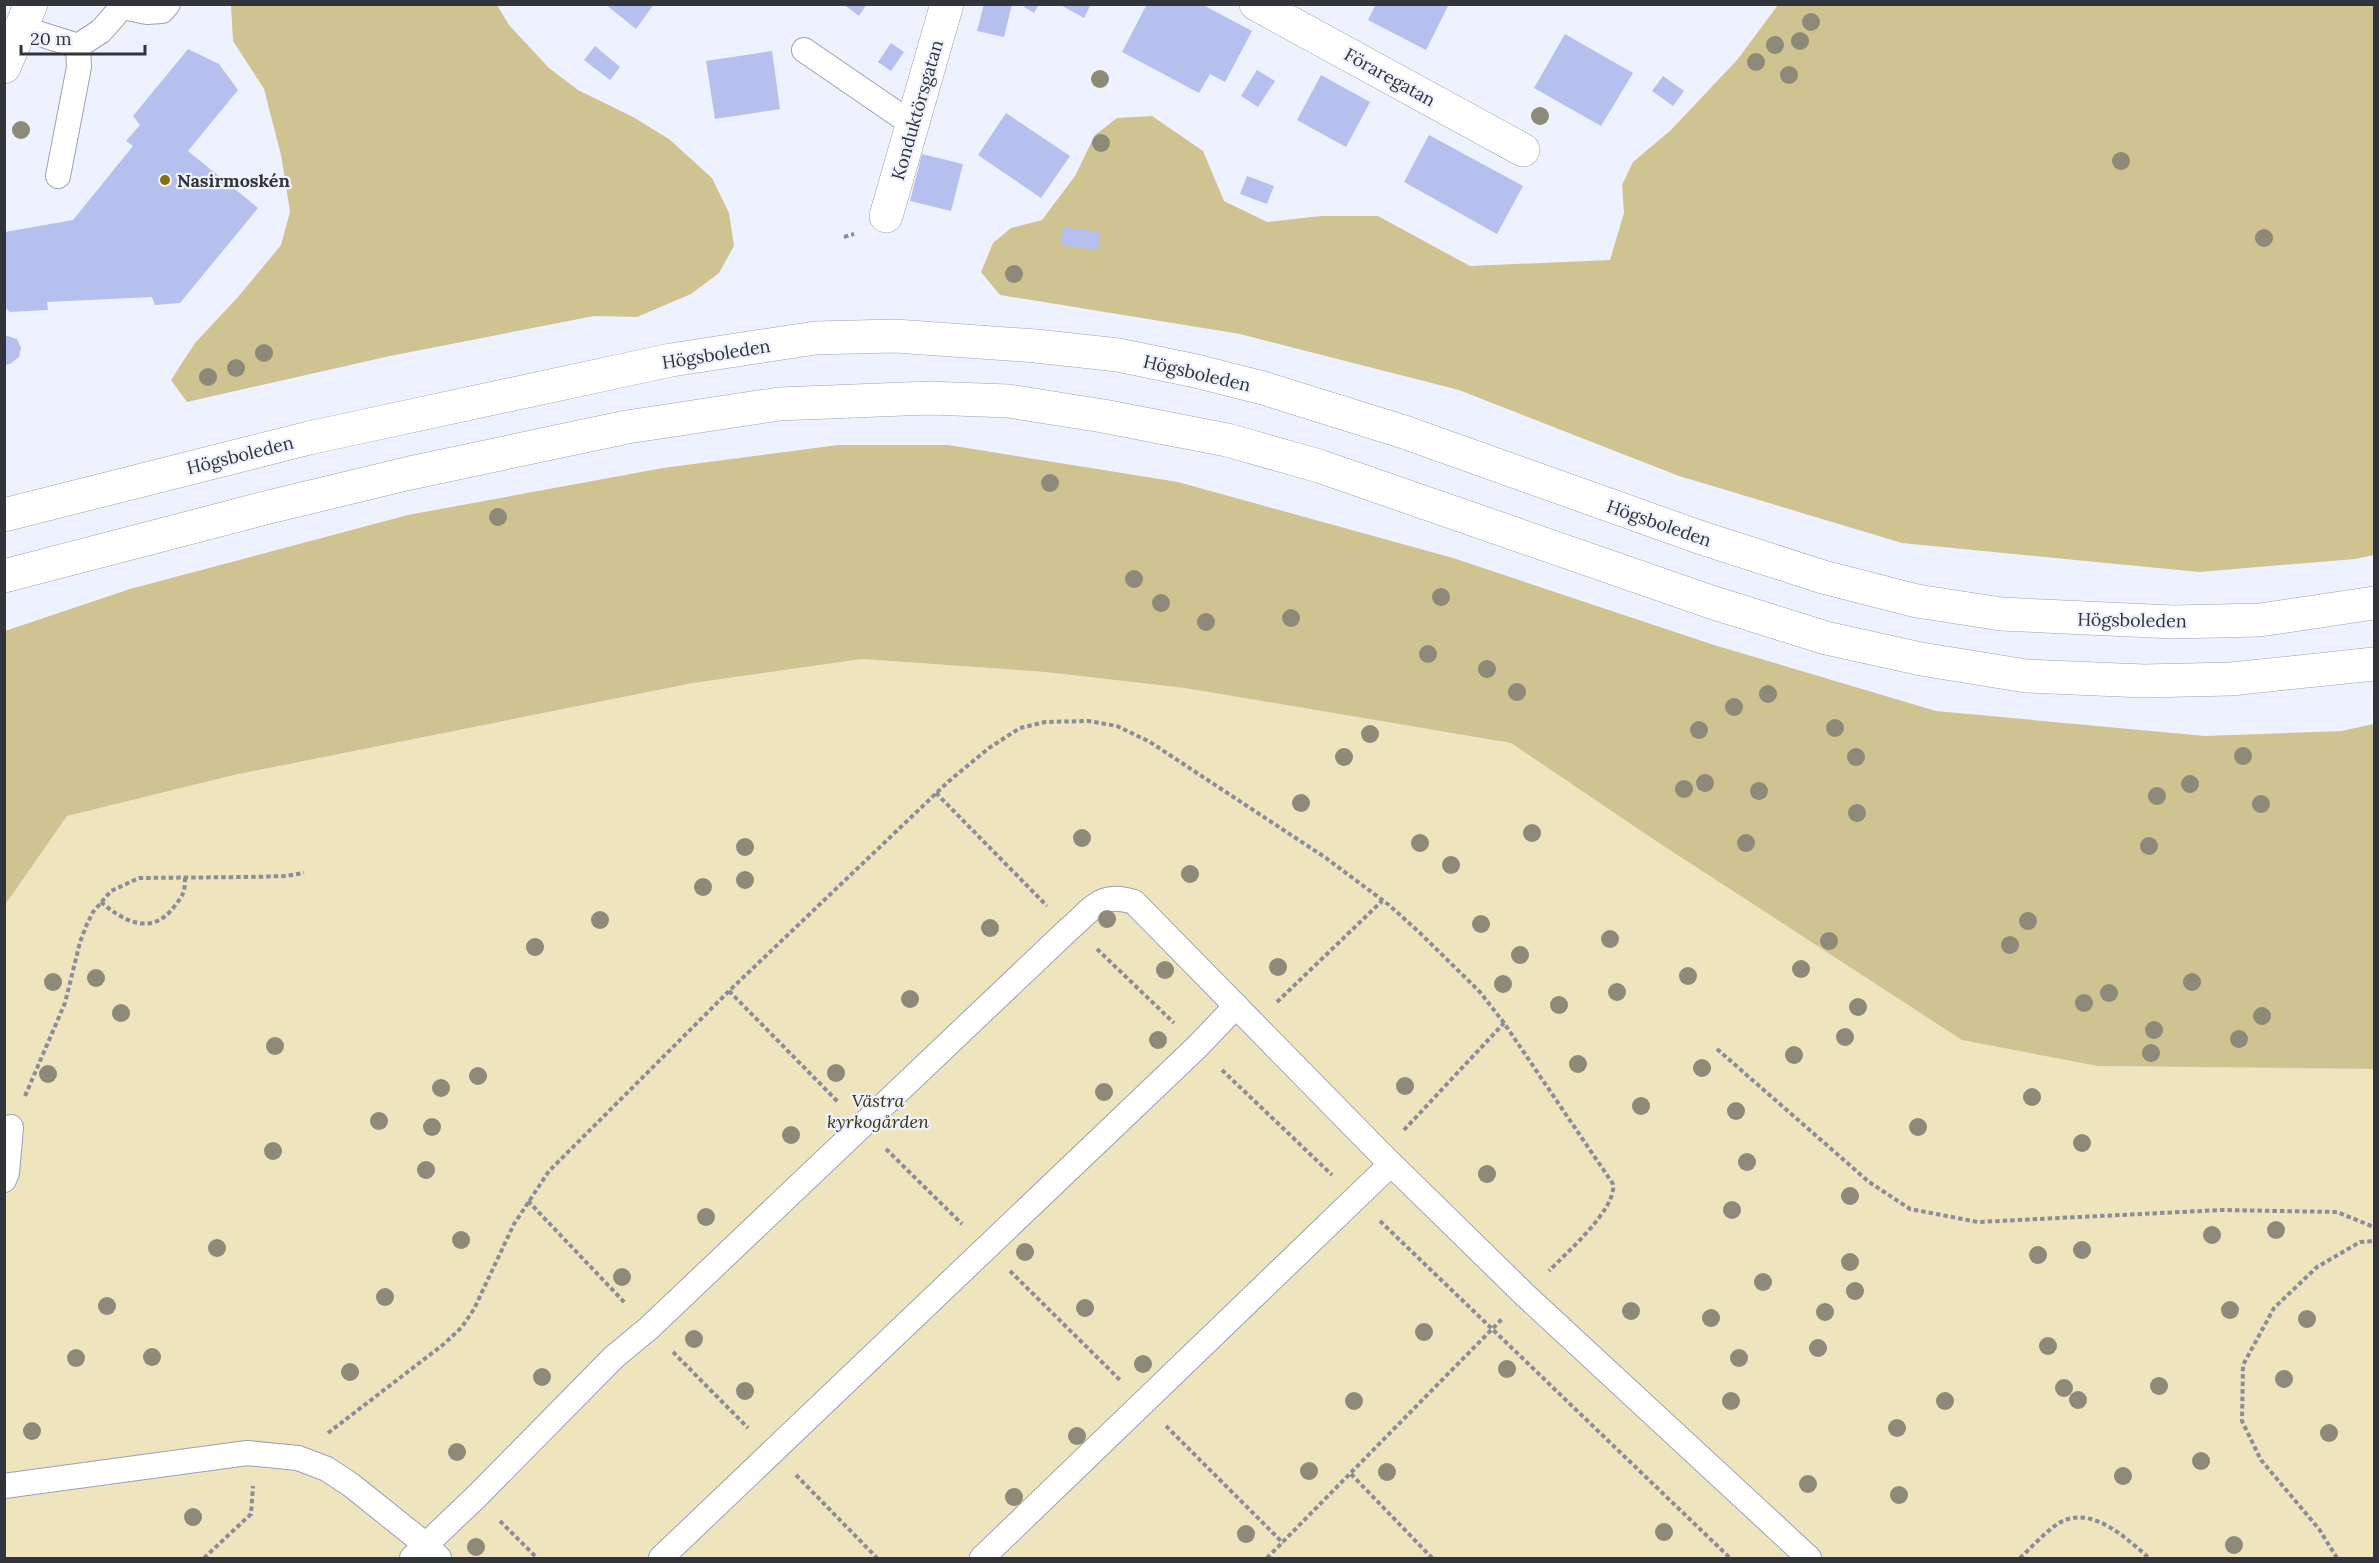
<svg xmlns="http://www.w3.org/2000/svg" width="2379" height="1563" font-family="Lora,serif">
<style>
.green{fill:#eee4be}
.forest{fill:#d0c392}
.building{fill:#b5c0ee}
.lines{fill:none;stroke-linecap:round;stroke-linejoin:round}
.lane-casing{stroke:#9ca1b5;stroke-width:26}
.street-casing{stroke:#9ca1b5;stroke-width:34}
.secondary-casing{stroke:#9ca1b5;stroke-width:34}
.path{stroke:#8b8e99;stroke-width:4;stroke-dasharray:4.5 3;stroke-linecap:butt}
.lane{stroke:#fff;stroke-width:24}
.street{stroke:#fff;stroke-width:33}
.secondary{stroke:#fff;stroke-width:33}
.tree{fill:#8d8a79}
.poi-dot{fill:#867010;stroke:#eef2ff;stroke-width:2}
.labels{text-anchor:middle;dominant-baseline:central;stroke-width:4.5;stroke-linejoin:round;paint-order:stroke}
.street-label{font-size:18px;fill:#32343c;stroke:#eef2ff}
.poi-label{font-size:18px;font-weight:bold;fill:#32343c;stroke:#eef2ff;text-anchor:start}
.park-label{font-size:18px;font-style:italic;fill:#3e340b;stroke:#eef2ff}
</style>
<rect width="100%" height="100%" fill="#eef2ff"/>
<path class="green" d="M862,659l183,13 140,16 326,55 142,96 445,227 276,3v489h-2369v-653l62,-89 167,-41 459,-92z"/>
<g class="forest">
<path d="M231,5h266l12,20 40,43 29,22 55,27 36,22 43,39 17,35 5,33 -15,27 -28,21 -54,23 -43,-1 -204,40 -203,46 -16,-22 24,-37 43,-46 43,-52 9,-33 -9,-57 -17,-66 -31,-48z"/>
<path d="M1778,5h596v550l-19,4 -156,13 -297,-29 -223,-67 -220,-86 -219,-56 -240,-39 -19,-23 12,-29 18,-15 31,-8 33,-44 20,-41 22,-17 35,-2 51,35 21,50 43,21 54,-6h57l92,50 140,-6 14,-47 -2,-28 11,-23 38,-32 66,-70z"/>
<path d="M838,445h110l230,37 275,76 261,87 222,66 269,25 136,-5 33,-7v345l-276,-3 -136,-26 -309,-201 -142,-96 -326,-55 -140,-16 -183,-13 -169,24 -459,92 -167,41 -62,89v-274l125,-42 278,-74 255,-47z"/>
</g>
<g class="building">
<path d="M605,4h49l-18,25z"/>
<path d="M843,4h24l-8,12z"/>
<path d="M984,4h28l-8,33 -27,-6z"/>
<path d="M1026,4h13l-5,9 -10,-6z"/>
<path d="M1059,4h32l-7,14z"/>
<path d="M1147,4h54l51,27 -27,51 -15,-8 -11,19 -77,-41z"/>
<path d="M1376,4h73l-23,46 -58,-30z"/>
<path d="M1565,34l68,39 -32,53 -67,-38z"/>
<path d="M891,43l13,9 -13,19 -13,-9z"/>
<path d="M595,46l25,21 -10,13 -26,-20z"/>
<path d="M188,49l31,15 19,26 -50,61 70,57 -78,95 -25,2 -3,-8 -105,5 1,8 -38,2 -5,-4v-76l68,-12 60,-74 -7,-5 14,-16 -7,-9z"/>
<path d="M772,51l8,58 -65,10 -9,-58z"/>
<path d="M1257,70l18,11 -17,26 -17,-11z"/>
<path d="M1321,75l49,27 -24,45 -49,-27z"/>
<path d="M1663,76l21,15 -11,15 -21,-15z"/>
<path d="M1006,113l64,43 -29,42 -63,-43z"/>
<path d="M1429,135l94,51 -26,48 -93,-52z"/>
<path d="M922,154l41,10 -12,47 -41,-10z"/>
<path d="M1247,176l27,10 -7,18 -27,-10z"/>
<path d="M1063,227l37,5 -2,18 -37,-5z"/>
<path d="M4,335l13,4 4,9 -2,9 -9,7 -6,1z"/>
</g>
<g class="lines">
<defs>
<g id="lane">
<path d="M122,7l25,5 15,-1 6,-7"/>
<path d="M21,28l57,18 1,21 -21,109"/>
<path d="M78,46l23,-15 21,-24"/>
<path d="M804,50l108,74"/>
<path d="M4,1180l3,-7 4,-46"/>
<path d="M4,1486l243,-33 51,5 29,11 24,16 75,60 13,13"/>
<path d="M412,1558l65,-62 137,-139 35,-29 420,-399c24,-20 31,-38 65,-27l248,253 144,141 283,262"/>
<path d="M661,1558l537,-512 38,-40"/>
<path d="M982,1558l409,-394"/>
</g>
<g id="street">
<path d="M1256,4l267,146"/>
<path d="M886,216l61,-212"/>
</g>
<g id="secondary">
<path d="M4,67l27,-63"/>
<path d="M4,515l305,-77 362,-78 144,-22 80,-2 141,10 82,9 78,16 67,17 141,44 295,105 124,40 94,24 84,13 172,8 87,-2 114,-17"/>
<path d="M4,576l265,-69 141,-34 217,-46 152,-23 150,-6 79,3 95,15 124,24 92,26 392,136 115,36 95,21 105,17 118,5 87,-2 143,-15"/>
</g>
</defs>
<use href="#lane" class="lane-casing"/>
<use href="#street" class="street-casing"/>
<use href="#secondary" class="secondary-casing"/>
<g class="path">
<path d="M844,237l10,-3"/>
<path d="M936,793l111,113"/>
<path d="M101,902c23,20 51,34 73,5 9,-12 11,-14 11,-29"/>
<path d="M1097,949l77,74"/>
<path d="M729,991l109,111"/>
<path d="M1277,1002l105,-101"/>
<path d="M1717,1049l152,133 41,27 68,13 244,-12 115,2 37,15"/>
<path d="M1222,1070l110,105"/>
<path d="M25,1096l40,-93 15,-61 7,-18 6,-12 18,-21 28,-13 111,-1 36,-1 18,-3"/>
<path d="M1404,1130l100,-107"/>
<path d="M886,1149l76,75"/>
<path d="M528,1201l98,103"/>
<path d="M1380,1221l350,337"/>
<path d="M1010,1271l110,109"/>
<path d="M673,1352l75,76"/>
<path d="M1166,1426l117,117"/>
<path d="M328,1433l116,-89 18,-17 12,-18 40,-85 35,-53 180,-180 220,-210 40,-33 31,-20 25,-6 43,-1 29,5 33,16 176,116 63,47 31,28 60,59 24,31 109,161c4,25 -47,69 -64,87"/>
<path d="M1351,1474l81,84"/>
<path d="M796,1475l81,83"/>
<path d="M500,1521l37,37"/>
<path d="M204,1558l47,-44 2,-28"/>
<path d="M1267,1558l235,-239"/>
<path d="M2020,1558c12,-11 25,-26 39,-35 32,-19 67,15 90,35"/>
<path d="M2337,1558l-18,-29 -58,-69 -19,-39 1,-56 31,-57 43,-41 43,-25 14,-1"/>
</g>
<use href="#lane" class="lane"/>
<use href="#street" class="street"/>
<use href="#secondary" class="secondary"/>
</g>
<g class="tree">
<circle cx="1811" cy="22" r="9"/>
<circle cx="1800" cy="41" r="9"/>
<circle cx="1775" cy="45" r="9"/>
<circle cx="1756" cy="62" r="9"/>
<circle cx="1789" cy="75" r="9"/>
<circle cx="1100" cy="79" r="9"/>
<circle cx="1540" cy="116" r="9"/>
<circle cx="21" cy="130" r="9"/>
<circle cx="1101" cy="143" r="9"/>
<circle cx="2121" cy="161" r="9"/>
<circle cx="2264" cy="238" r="9"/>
<circle cx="1014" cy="274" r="9"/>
<circle cx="264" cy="353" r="9"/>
<circle cx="236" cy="368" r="9"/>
<circle cx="208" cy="377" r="9"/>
<circle cx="1050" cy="483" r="9"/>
<circle cx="498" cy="517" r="9"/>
<circle cx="1134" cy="579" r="9"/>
<circle cx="1441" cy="597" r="9"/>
<circle cx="1161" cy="603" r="9"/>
<circle cx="1291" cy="618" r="9"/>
<circle cx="1206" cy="622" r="9"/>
<circle cx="1428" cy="654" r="9"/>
<circle cx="1487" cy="669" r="9"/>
<circle cx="1517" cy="692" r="9"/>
<circle cx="1768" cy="694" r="9"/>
<circle cx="1734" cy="707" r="9"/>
<circle cx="1835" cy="728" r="9"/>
<circle cx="1699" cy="730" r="9"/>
<circle cx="1370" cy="734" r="9"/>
<circle cx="2243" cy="756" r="9"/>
<circle cx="1344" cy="757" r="9"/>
<circle cx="1856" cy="757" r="9"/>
<circle cx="1705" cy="783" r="9"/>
<circle cx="2190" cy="784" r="9"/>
<circle cx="1684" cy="789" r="9"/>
<circle cx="1759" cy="791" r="9"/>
<circle cx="2157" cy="796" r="9"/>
<circle cx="1301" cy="803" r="9"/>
<circle cx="2261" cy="804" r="9"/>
<circle cx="1857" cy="813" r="9"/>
<circle cx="1532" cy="833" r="9"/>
<circle cx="1082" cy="838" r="9"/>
<circle cx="1420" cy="843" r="9"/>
<circle cx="1746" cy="843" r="9"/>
<circle cx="2149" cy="846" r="9"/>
<circle cx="745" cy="847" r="9"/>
<circle cx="1451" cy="865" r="9"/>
<circle cx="1190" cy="874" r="9"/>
<circle cx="745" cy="880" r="9"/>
<circle cx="703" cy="887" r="9"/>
<circle cx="1107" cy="919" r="9"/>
<circle cx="600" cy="920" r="9"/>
<circle cx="2028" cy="921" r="9"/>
<circle cx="1481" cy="924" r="9"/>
<circle cx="990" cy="928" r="9"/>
<circle cx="1610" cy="939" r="9"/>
<circle cx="1829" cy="941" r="9"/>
<circle cx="2010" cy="945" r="9"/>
<circle cx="535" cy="947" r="9"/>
<circle cx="1520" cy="955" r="9"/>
<circle cx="1278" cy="967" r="9"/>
<circle cx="1801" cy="969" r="9"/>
<circle cx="1165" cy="970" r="9"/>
<circle cx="1688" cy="976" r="9"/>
<circle cx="96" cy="978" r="9"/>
<circle cx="53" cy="982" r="9"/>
<circle cx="2192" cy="982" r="9"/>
<circle cx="1503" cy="984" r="9"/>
<circle cx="1617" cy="992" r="9"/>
<circle cx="2109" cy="993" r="9"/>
<circle cx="910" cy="999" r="9"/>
<circle cx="2084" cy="1003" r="9"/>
<circle cx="1559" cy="1005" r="9"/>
<circle cx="1858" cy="1007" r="9"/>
<circle cx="121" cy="1013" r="9"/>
<circle cx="2262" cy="1016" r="9"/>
<circle cx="2154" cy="1030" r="9"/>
<circle cx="1845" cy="1037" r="9"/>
<circle cx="2239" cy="1039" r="9"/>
<circle cx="1158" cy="1040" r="9"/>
<circle cx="275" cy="1046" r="9"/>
<circle cx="2151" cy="1053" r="9"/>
<circle cx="1794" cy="1055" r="9"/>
<circle cx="1578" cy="1064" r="9"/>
<circle cx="1702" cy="1068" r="9"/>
<circle cx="836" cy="1073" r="9"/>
<circle cx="48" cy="1074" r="9"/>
<circle cx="478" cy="1076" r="9"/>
<circle cx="1405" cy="1086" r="9"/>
<circle cx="441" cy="1088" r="9"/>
<circle cx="1104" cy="1092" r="9"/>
<circle cx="2032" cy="1097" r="9"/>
<circle cx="1641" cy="1106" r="9"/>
<circle cx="1736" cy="1111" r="9"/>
<circle cx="379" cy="1121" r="9"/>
<circle cx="432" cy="1127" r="9"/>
<circle cx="1918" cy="1127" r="9"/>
<circle cx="791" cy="1135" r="9"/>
<circle cx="2082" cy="1143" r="9"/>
<circle cx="273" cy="1151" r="9"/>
<circle cx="1747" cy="1162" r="9"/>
<circle cx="426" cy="1170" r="9"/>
<circle cx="1487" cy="1174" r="9"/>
<circle cx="1850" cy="1196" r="9"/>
<circle cx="1732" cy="1210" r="9"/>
<circle cx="706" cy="1217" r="9"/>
<circle cx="2276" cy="1230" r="9"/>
<circle cx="2212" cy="1235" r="9"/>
<circle cx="461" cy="1240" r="9"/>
<circle cx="217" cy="1248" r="9"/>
<circle cx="2082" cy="1250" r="9"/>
<circle cx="1025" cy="1252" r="9"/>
<circle cx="2038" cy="1255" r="9"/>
<circle cx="1850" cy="1262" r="9"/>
<circle cx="622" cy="1277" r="9"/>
<circle cx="1763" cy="1282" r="9"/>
<circle cx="1855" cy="1291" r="9"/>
<circle cx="385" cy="1297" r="9"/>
<circle cx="107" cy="1306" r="9"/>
<circle cx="1085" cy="1308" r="9"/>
<circle cx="2230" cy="1310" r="9"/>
<circle cx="1631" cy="1311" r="9"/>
<circle cx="1825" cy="1312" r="9"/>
<circle cx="1711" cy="1318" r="9"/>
<circle cx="2307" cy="1319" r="9"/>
<circle cx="1424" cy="1332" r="9"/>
<circle cx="694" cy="1339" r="9"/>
<circle cx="2048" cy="1346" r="9"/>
<circle cx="1818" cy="1348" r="9"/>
<circle cx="152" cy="1357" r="9"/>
<circle cx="76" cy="1358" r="9"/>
<circle cx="1739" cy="1358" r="9"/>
<circle cx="1143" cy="1364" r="9"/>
<circle cx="1507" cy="1369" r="9"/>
<circle cx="350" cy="1372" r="9"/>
<circle cx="542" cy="1377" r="9"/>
<circle cx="2284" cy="1379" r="9"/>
<circle cx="2159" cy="1386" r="9"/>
<circle cx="2064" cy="1388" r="9"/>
<circle cx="745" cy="1391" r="9"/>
<circle cx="2078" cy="1400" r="9"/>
<circle cx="1354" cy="1401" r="9"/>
<circle cx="1731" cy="1401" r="9"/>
<circle cx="1945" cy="1401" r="9"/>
<circle cx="1897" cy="1428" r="9"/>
<circle cx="32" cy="1431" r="9"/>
<circle cx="2329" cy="1433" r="9"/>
<circle cx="1077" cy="1436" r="9"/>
<circle cx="457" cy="1452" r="9"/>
<circle cx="2201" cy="1461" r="9"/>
<circle cx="1309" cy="1471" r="9"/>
<circle cx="1387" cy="1472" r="9"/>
<circle cx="2123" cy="1476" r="9"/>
<circle cx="1808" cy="1484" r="9"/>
<circle cx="1899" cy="1495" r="9"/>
<circle cx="1014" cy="1497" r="9"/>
<circle cx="193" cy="1517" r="9"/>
<circle cx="1664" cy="1532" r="9"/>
<circle cx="1246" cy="1534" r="9"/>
<circle cx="2234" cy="1545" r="9"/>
<circle cx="476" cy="1547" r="9"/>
</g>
<circle class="poi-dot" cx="165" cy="180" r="6"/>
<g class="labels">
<g class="street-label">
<text transform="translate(1390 77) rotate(29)">Föraregatan</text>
<text transform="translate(917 110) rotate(-74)">Konduktörsgatan</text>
<text transform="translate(716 354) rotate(-9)">Högsboleden</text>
<text transform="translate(1197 373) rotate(13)">Högsboleden</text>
<text transform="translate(240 455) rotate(-14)">Högsboleden</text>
<text transform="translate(1659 523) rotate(19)">Högsboleden</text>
<text transform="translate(2132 620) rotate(1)">Högsboleden</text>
</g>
<g class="poi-label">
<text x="177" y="180">Nasirmoskén</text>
</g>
<g class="park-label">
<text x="878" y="1100">Västra<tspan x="878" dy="21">kyrkogården</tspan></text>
</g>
</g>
<rect width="2379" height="1563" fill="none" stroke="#32343c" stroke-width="12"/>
<path d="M21 45v9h124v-9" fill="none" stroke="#32343c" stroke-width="3"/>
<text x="30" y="45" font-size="18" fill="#32343c" stroke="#eef2ff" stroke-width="4.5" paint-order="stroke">20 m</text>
</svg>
